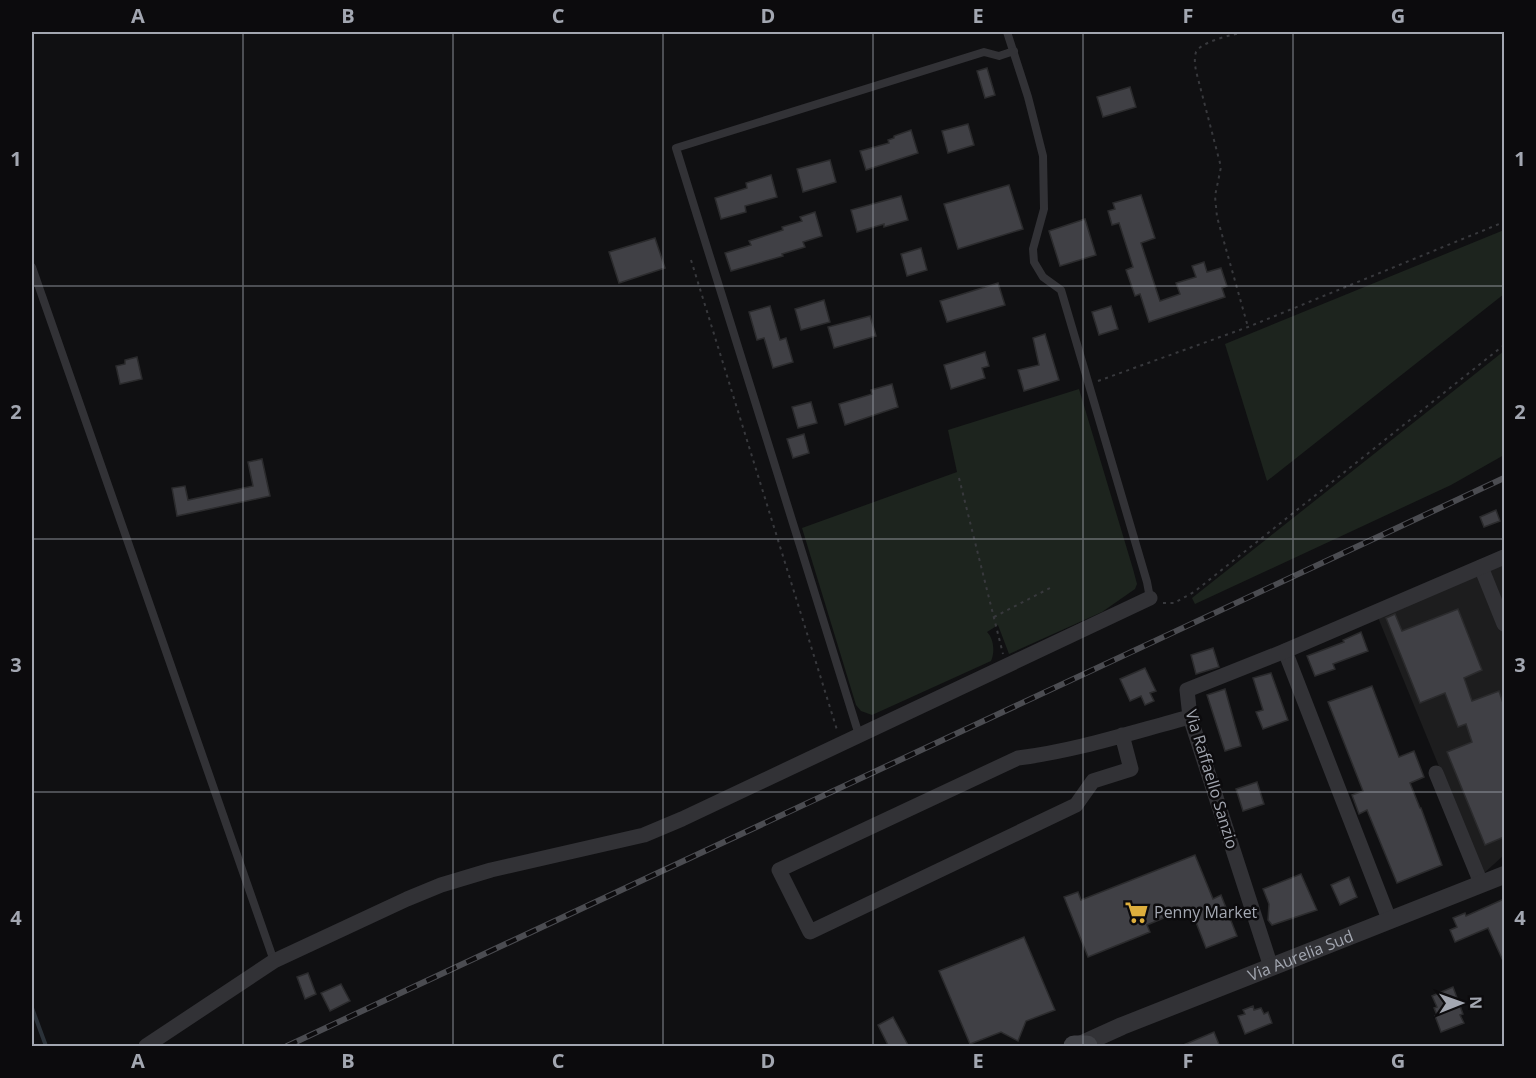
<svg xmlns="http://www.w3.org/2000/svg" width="1536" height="1078" font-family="'Open Sans',sans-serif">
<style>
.built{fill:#1d1d1e}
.green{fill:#1d241e}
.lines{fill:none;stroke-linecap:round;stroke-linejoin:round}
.stream{stroke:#2b3239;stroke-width:4}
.building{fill:#404045;stroke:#2b2b2d;stroke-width:1.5}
.path{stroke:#38393d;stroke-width:2;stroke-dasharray:3 4.5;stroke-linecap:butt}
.service{stroke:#323236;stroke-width:8}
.minor{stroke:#323236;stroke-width:15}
.tertiary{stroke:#323236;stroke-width:18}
.secondary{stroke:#404146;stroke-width:21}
.rail-casing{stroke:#4b4c51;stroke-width:6}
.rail{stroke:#0c0b0d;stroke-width:4;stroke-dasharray:11;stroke-linecap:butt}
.grid{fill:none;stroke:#a3a7b1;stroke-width:1.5;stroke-opacity:0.55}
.labels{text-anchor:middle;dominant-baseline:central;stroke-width:5;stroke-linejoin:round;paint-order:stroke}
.street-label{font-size:16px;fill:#a3a7b1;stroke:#0c0b0d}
.poi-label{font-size:16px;fill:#a3a7b1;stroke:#0c0b0d;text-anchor:start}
.neatline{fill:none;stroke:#a3a7b1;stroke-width:2}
.grid-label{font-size:20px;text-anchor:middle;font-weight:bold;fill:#a3a7b1}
</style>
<rect width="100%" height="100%" fill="#101012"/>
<path class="built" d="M1504,562v293l-21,19 -106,-259z"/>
<g class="green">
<path d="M1504,230v64l-237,187 -42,-137z"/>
<path d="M1504,351v104l-53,30 -256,119 -3,-6z"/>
<path d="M1079,389l54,180 4,15 -2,5 -33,23 -93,42 -11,-29 -11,7c7,7 8,20 4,29l-119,54 -11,-4 -5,-6 -54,-177 155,-56 -9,-42z"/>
</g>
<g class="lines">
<path class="stream" d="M32,1008l14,38"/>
</g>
<g class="building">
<path d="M987,68l8,27 -10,3 -8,-27z"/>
<path d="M1130,87l6,20 -33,10 -6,-20z"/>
<path d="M968,124l6,21 -26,8 -6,-22z"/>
<path d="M911,130l7,23 -52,17 -6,-19 29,-8 -1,-3 6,-2v-2z"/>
<path d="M830,160l6,22 -33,10 -6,-23z"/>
<path d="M771,175l6,22 -32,9 1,6 -25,7 -6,-21 32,-10 -1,-5z"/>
<path d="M1009,185l14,44 -65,20 -14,-45z"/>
<path d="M1141,195l14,43 -14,5 19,58 20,-7 -4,-11 20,-6 -4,-11 12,-4 3,10 14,-4 6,18 -5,2 3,9 -76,25 -9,-28 -5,2 -9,-26 7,-3 -14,-44 -7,2 -4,-14 7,-2 -2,-6z"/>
<path d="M901,196l7,24 -24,7v-3l-27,8 -6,-22z"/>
<path d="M815,212l7,24 -19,6 2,5 -23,7 1,2 -52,15 -6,-18 26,-8 -2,-4 34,-11 -1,-3 20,-6 -2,-4z"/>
<path d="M1085,219l11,36 -36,11 -11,-35z"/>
<path d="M655,238l10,30 -46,15 -10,-31z"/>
<path d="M921,248l6,22 -20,6 -6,-22z"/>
<path d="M998,283l7,22 -58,17 -7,-21z"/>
<path d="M824,300l6,22 -29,8 -6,-21z"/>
<path d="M770,306l10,34 6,-2 7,24 -20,6 -9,-30 -7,2 -8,-28z"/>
<path d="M1111,306l7,23 -19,6 -7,-23z"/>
<path d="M870,316l6,20 -42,12 -6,-21z"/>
<path d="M1045,334l14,46 -35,11 -6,-21 21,-5 -6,-27z"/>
<path d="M985,352l4,14 -7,2 3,10 -34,11 -7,-24z"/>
<path d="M137,357l5,22 -22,5 -4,-18 9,-2v-4z"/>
<path d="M892,384l6,23 -53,18 -6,-21 33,-10 -1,-4z"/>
<path d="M811,402l6,21 -19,5 -6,-21z"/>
<path d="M804,434l5,19 -16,5 -6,-19z"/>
<path d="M262,459l8,37 -93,20 -5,-28 13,-2 3,14 65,-14 -5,-24z"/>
<path d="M1496,510l4,11 -16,6 -4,-10z"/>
<path d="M1458,609l24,61 -18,8 8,23 27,-10 5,15v131l-19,8 -38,-93 25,-10 -6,-18 -8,3 -13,-34 -25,10 -34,-85 9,-4 7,17z"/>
<path d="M1361,632l7,19 -35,13 2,5 -20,7 -8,-20 37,-14 -1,-2z"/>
<path d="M1213,648l6,19 -23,7 -5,-19z"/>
<path d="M1145,668l11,23 -6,2 4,8 -9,4 -4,-9 -11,5 -10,-22z"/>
<path d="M1271,673l17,47 -25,9 -7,-17 7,-2 -10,-32z"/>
<path d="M1372,686l27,71 15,-6 10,26 -14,6 10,25h1l21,57 -45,18 -30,-73 -8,4 -7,-19 11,-4 -35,-89z"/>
<path d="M1225,689l16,57 -16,5 -18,-56z"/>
<path d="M1257,782l7,22 -21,7 -7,-22z"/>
<path d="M1195,855l18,44 8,-4 16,41 -31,12 -16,-41 -43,18 3,7 -62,25 -24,-60 14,-5 3,8z"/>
<path d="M1301,874l16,36 -45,15 -4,-5 1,-16 -6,-15z"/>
<path d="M1349,877l8,20 -17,8 -9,-20z"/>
<path d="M1504,899v64l-16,-35 -33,14 -5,-12 7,-3 -4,-9 12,-5 1,3z"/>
<path d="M1024,937l31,73 -29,11 -8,20 -17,-9 -31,12 -31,-73z"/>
<path d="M308,973l8,21 -11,5 -8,-22z"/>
<path d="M341,984l9,17 -20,10 -9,-18z"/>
<path d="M1453,987l10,27 -3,1 4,8 -23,9 -6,-16 2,-1 -3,-7 3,-1 -5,-11z"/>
<path d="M1253,1006l1,4 7,-2 3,6 4,-2 4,11 -27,11 -7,-18 7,-2 -2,-4z"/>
<path d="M893,1017l16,30h-20l-11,-22z"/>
<path d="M1214,1032l6,15h-39v-1z"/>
</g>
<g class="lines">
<g class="path">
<path d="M1244,32c-12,3 -42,9 -48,20 -2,6 -1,13 0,19l25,96 -6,29 2,21 31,110"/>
<path d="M691,260l146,470"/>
<path d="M1098,381l150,-54 256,-105"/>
<path d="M959,478l44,176"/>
<path d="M1163,603h11l20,-11 310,-247"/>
<path d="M994,617l58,-30"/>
</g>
<g class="service">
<path d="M1007,32l21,65 15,59 1,53 -11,40 1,13 9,15 18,13 86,292 3,16"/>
<path d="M32,267l242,694"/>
<path d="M859,735l-183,-587 308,-96 15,4 15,-5"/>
</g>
<g class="minor">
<path d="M1481,567l23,57"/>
<path d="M1285,651l104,268"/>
<path d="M1122,735l9,34 -38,12 -17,24 -266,127 -31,-62 239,-112c58,-7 115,-26 172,-41"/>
<path d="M1436,773l45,110"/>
<path d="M1271,967l-81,-250 -3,-27 98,-39 219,-94"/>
<path d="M146,1046l128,-85 133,-62 34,-14 50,-15 153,-35 38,-16 468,-221"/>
</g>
<path class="tertiary" id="s1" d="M1080,1045l42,-19 382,-151"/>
<path class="secondary" d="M1074,1046h13"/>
<defs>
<path id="rail" d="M287,1046l1217,-568"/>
</defs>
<use href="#rail" class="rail-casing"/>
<use href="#rail" class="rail"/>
</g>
<path class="grid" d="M243,32v1014M453,32v1014M663,32v1014M873,32v1014M1083,32v1014M1293,32v1014M32,286h1472M32,539h1472M32,792h1472"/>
<defs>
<symbol id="supermarket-bare" viewBox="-9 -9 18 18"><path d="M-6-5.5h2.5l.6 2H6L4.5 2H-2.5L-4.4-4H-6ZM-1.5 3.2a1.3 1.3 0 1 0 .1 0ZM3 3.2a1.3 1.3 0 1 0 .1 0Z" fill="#ddae3d" stroke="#0c0b0d" stroke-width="2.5" paint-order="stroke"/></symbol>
</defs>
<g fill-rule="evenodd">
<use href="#supermarket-bare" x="1120" y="896" width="33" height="33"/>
</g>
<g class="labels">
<g class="street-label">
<text transform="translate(1212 779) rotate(73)">Via Raffaello Sanzio</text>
<text stroke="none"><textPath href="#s1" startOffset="238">Via Aurelia Sud</textPath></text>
</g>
<g class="poi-label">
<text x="1154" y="912">Penny Market</text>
</g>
</g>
<rect width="1536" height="1078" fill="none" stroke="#0c0b0d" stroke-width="66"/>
<g transform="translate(1461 1003) rotate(89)" stroke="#0c0b0d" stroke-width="4.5" paint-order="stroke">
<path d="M0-4.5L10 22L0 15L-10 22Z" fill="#a3a7b1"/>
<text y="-9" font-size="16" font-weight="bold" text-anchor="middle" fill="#a3a7b1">N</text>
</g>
<rect x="33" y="33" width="1470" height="1012" class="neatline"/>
<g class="grid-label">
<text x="138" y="23">A</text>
<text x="348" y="23">B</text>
<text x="558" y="23">C</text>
<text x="768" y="23">D</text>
<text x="978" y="23">E</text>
<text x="1188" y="23">F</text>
<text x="1398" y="23">G</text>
<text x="16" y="166">1</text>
<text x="1520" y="166">1</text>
<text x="16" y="419">2</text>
<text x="1520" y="419">2</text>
<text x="16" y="672">3</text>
<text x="1520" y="672">3</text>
<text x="16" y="925">4</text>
<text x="1520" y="925">4</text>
<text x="138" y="1068">A</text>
<text x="348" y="1068">B</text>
<text x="558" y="1068">C</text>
<text x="768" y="1068">D</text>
<text x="978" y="1068">E</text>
<text x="1188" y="1068">F</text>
<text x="1398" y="1068">G</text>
</g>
</svg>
